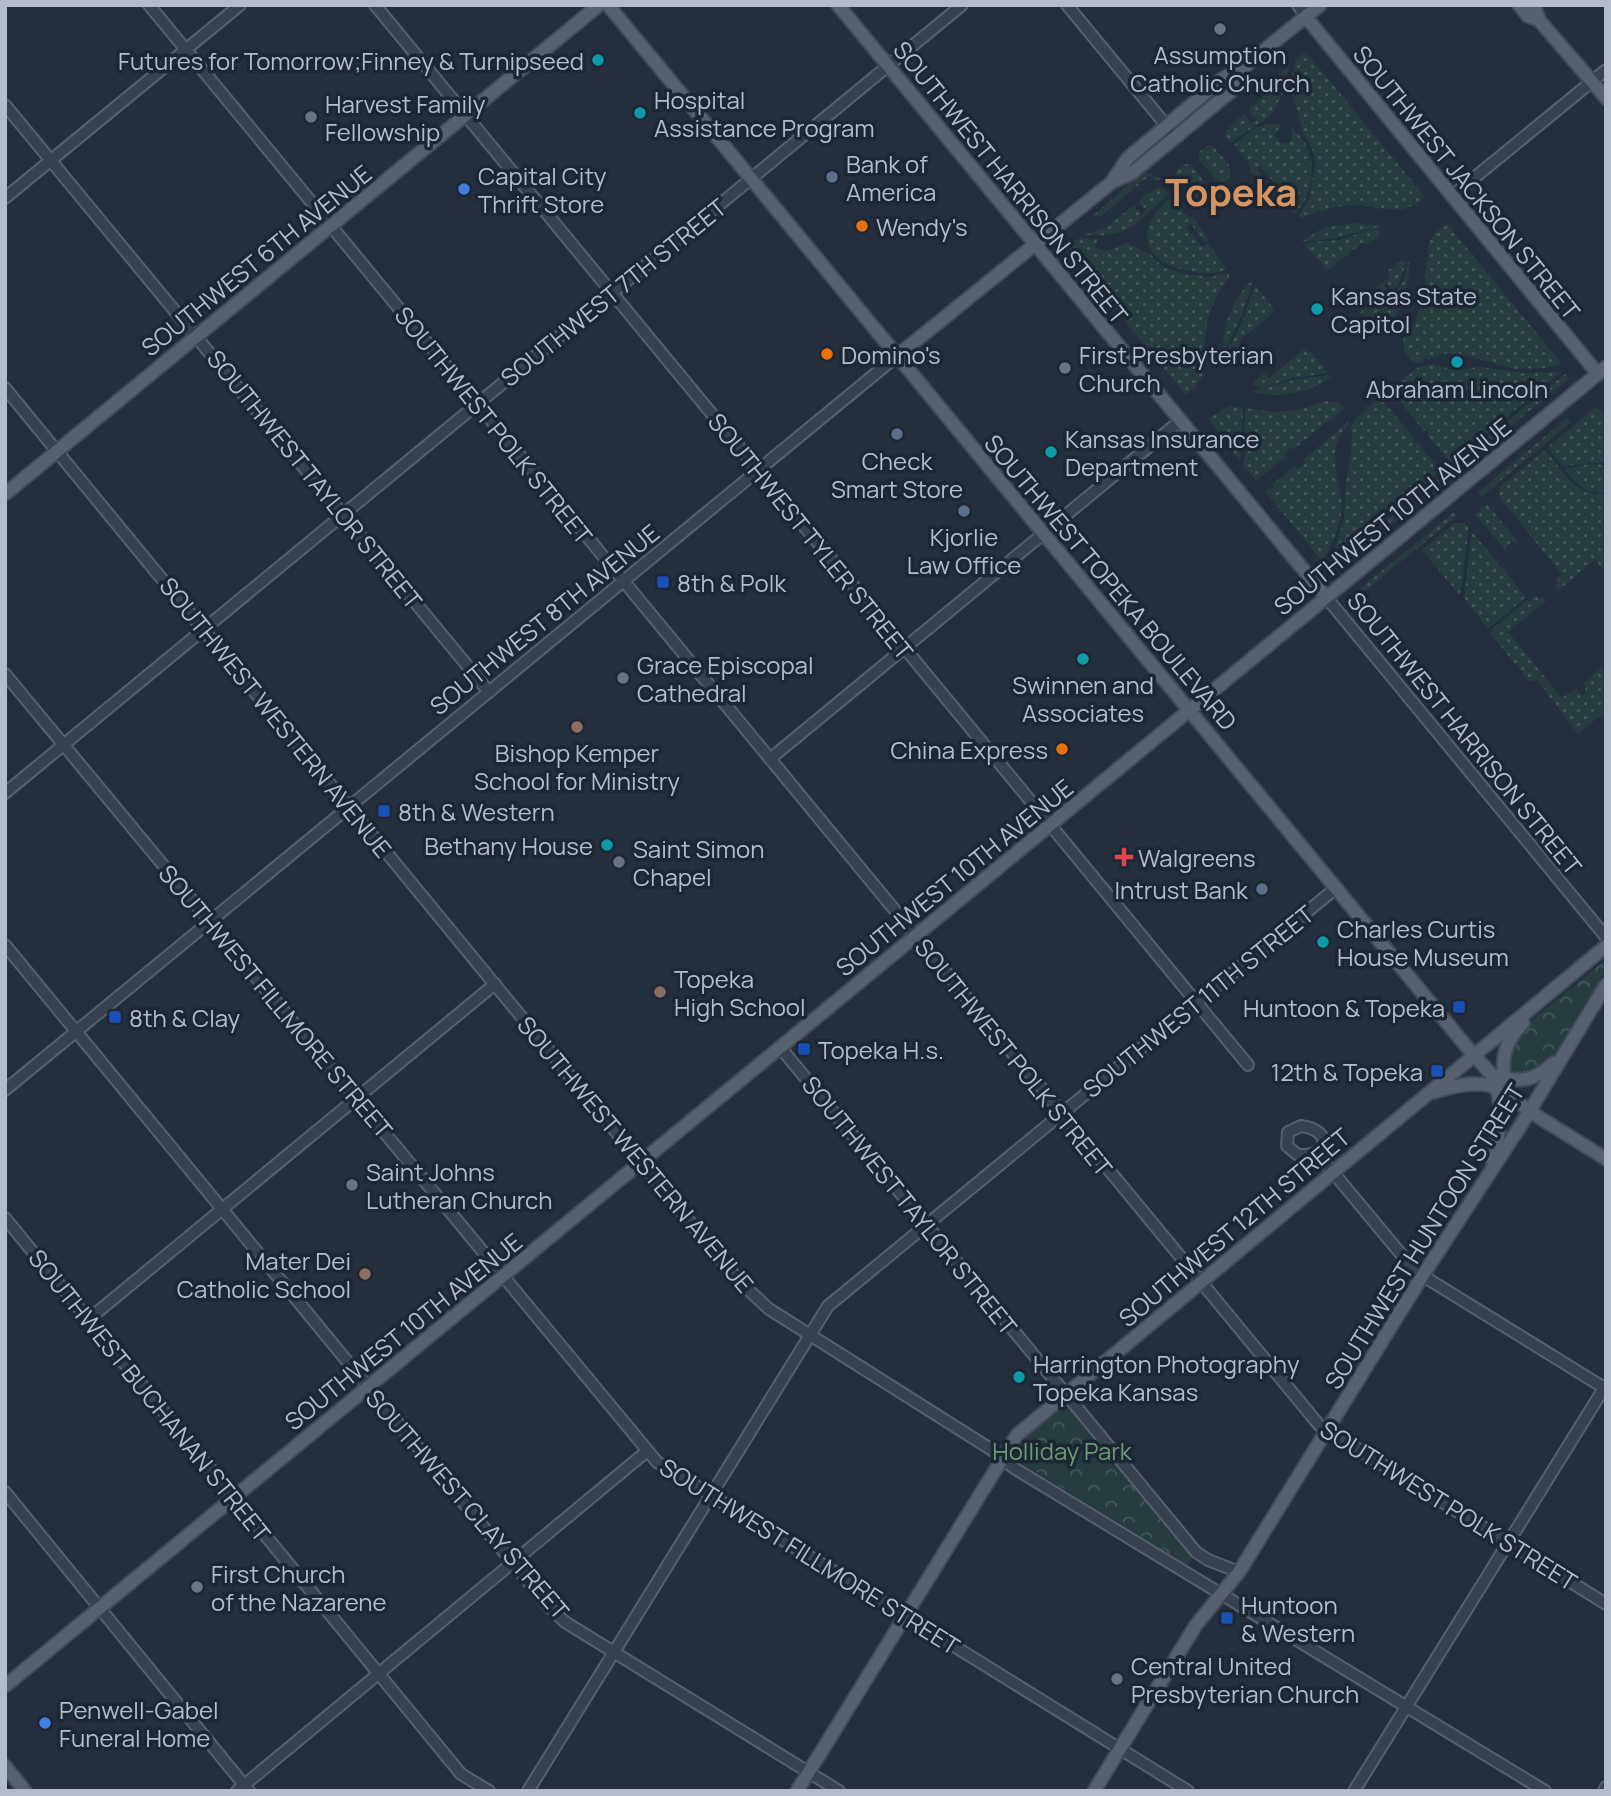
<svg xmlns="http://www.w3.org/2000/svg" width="1611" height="1796" font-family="Manrope,sans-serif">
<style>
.grass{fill:url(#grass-dots)}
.park{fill:url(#park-crowns)}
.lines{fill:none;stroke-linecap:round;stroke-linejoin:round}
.minor-casing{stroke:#565f6c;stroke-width:14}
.major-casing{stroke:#414a57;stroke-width:16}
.minor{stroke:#38414e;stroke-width:10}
.major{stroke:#56606e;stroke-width:12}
.worship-dot{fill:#6b7280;stroke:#1d2633;stroke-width:2.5}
.culture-dot{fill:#0f9aa8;stroke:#1d2633;stroke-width:2.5}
.service-dot{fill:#5c6f8a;stroke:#1d2633;stroke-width:2.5}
.shop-dot{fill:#3f7fe0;stroke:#1d2633;stroke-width:2.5}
.food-dot{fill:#e8710a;stroke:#1d2633;stroke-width:2.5}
.transit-dot{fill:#1a4fb4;stroke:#1d2633;stroke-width:2.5}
.education-dot{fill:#8d6e63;stroke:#1d2633;stroke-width:2.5}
.health-dot{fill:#e0444e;stroke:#1d2633;stroke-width:2.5}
.labels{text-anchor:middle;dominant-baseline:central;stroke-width:7;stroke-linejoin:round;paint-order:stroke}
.poi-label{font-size:24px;fill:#b4bcc9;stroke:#1d2633;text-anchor:start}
.street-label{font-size:24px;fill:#b4bcc9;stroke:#1d2633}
.park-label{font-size:24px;fill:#6b9a76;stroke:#1d2633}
.town-label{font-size:38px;font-weight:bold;fill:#d59563;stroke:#1d2633}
</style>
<defs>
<pattern id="grass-dots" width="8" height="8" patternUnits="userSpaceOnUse" patternTransform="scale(1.75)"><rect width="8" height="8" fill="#263c3f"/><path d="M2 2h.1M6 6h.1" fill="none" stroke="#435659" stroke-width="1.8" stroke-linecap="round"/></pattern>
<pattern id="park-crowns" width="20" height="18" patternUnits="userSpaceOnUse" patternTransform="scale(1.75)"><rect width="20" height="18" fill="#263c3f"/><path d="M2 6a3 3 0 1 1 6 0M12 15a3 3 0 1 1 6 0" fill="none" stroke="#435659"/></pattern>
</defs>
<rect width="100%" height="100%" fill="#242f3e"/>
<g class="grass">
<path d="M1306,52l119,145c-18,16 -32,14 -54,10v-2c-7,3 -14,-1 -21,0 -18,2 -32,6 -47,13l-5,-1 12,-20 5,-33 -1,-11 -11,-20 -13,-49 6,-25z"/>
<path d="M1290,64l-8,32c-5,5 -5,11 -10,17 -11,12 -28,19 -41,30l-6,-7v-4l19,-19 7,10 5,-2 1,-4h-3l-4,-5 1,-5 17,-15 9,-16z"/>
<path d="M1269,124l12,1 -6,10 6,9 10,-3 1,-12c27,17 25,64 3,85l-10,-11 -3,2 -10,-13 4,-7 -15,-19 -5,3 16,18 -4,4 -18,-20 -1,-7 -15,-19 21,-17z"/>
<path d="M1208,145h4c12,14 30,27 9,39l-22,-24v-8z"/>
<path d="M1184,164l8,1 19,27 -5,7c-15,2 -22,-12 -31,-23l1,-5z"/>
<path d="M1150,173l10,6 -5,3 -5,-7 -50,42 -7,-1 47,-42z"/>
<path d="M1160,186l9,8c-34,28 -35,44 -85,41l21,-7 31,-24v6l3,1 1,4 3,-1 3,-5 -8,-6 8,-9z"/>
<path d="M1171,197l16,18 6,2 16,22 -4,3 -15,-19 -4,4 15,19 8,-3 18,27c-11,4 -21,4 -33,2 -50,-7 -64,-41 -23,-75z"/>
<path d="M1355,223l27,3 -51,13 -31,3 25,-15z"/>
<path d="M1446,223l116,141 -16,4 -32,1 -56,-16 -16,1 -14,6 -2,-2 -4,2 1,2 -9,1 -9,-10 -2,-13 11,-16 9,-25 6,-57 6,-9z"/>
<path d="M1372,229l7,2 1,4 -13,10 -5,-2 -34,27 -24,-25 8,-3 27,-2z"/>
<path d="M1077,239h21l-3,8c11,8 21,1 31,-4l24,11 13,13 18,6 28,4 20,-4v6l-11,14 -10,25 -4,28 1,20 -2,10 -9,12 -8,7 -121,-146z"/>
<path d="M1401,260l4,3c-1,10 -5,20 -12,28l-7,-8 -2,2 6,9c-8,13 -6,27 -14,38l-16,-19 2,-2 -6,-7 34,-27 -2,-6z"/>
<path d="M1408,261h2c-2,30 -9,56 -31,77l6,-29 19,-30z"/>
<path d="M1253,280l-10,32 -21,45c1,-29 8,-57 31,-77z"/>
<path d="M1255,285l16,20 3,7 -35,29 3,6 -14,10 -2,-4 17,-33z"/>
<path d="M1304,349l4,4 3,-1 17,21 -35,5 -31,10 -9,-2 1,-4 10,-9 5,5z"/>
<path d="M1433,364l20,6 28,-3 42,6 38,-1 -110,91 -24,-28 2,-2 -3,-4 -2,2 -30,-37v-7l23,-19z"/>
<path d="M1565,374l4,5 -113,91 -3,-4z"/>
<path d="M1331,375l1,1c-23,19 -54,22 -82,16l43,-12z"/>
<path d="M1377,400l8,3 29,35 -1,3 3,3 2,-1 23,28 -110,90 13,-42 2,-37 5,-27 1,-30 2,-5z"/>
<path d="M1324,401l13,1 7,6 -50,41 -2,-2 -8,7 2,2 -30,25 -13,-16 5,-20 -2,-1 -2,-18 2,-18c28,5 50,6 78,-7z"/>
<path d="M1229,406l14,1 -3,54 -32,-42z"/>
<path d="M1596,407l10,12v43l-43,4 -15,-17v-2z"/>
<path d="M1567,418l4,4 -90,75 -3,-5z"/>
<path d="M1348,422c-2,9 -10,15 -12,24 -2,17 1,35 4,47 6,20 -6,52 -18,68l-57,-70 4,-3 2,1 3,-3 -1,-2 22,-18 2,3 8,-6 -2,-3z"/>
<path d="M1544,451l3,1c16,20 30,46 59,42v79l-11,-13 -36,30 -4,-4 3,-3 -2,-3 6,-5 -64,-80 3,-9z"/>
<path d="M1590,464l16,1v27c-20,3 -28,-7 -40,-21l2,-3z"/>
<path d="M1442,475l4,5 -100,82 -4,-5z"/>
<path d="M1487,504l31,38 -2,2 -3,-3 -7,6v4l-31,-37z"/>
<path d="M1454,512l3,4 -102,83 -3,-4z"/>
<path d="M1454,523h10l5,5 -9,68 -38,-46z"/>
<path d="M1472,532l26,31 -1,1 2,3 2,-1 25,31 -38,32 -24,-31z"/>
<path d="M1537,596l2,3 3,-2 4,4 -38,31 54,66 14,-10 6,8 4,-3 -2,-11 17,-14 5,7v36l-28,23 -41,-54 -7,2 -41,-50 39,-33 2,2z"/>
</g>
<g class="park">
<path d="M1606,959v11l-53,88 -19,15 -25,3 -2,-21 16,-27z"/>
<path d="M1066,1404l121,145 5,9 -5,7 -172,-106c0,-17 37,-47 51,-55z"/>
</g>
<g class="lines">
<defs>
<g id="minor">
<path d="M149,5l1170,1420 287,179"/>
<path d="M375,5l873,1060"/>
<path d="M1067,5l103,125"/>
<path d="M1298,5l8,12"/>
<path d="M5,105l484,587"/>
<path d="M1452,196l154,-126"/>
<path d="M5,198l235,-193"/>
<path d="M5,388l689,839 46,55 29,27 223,141 22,18 531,323"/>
<path d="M1326,597l280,340"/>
<path d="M5,674l652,788 531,329"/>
<path d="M770,759l410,-338"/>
<path d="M5,793l957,-788"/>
<path d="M5,945l545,663 15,14 274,169"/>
<path d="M780,1047l416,505 12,8 31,12"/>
<path d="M5,1090l892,-734"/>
<path d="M1301,1126c32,4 29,31 -3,29l-11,-9 1,-14z"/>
<path d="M1317,1153l98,118 191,118"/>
<path d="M5,1218l456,556 28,17"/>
<path d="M89,1319l406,-335"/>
<path d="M5,1492l244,299"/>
<path d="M237,1791l409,-339"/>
<path d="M528,1791l300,-485 508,-418"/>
<path d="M1354,1791l252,-406"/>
<path d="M1604,1791l2,-4"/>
</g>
<g id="major">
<path d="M608,5l858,1041 42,47 21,18 77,48"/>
<path d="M838,5l488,592"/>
<path d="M1519,5l9,11 11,4 67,78"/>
<path d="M1534,5l5,15"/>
<path d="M1306,17l292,357"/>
<path d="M1113,180l15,-22 93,-78 25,-15 74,-60"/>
<path d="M897,356l215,-174 20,-9 104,-86 10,-22"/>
<path d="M5,494l594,-489"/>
<path d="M1498,1076c24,8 38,3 56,-13"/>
<path d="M1507,1088c-8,-26 -3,-46 16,-65"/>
<path d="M1434,1092c21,-7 47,-13 68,-2"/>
<path d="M1492,1160c8,-27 13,-54 1,-81"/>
<path d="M5,1686l1601,-1319"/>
<path d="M5,1766l20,25"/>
<path d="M797,1791l220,-356 589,-489"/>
<path d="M1094,1791l102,-166 43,-53 184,-297 98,-150 85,-140"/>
</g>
</defs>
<use href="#minor" class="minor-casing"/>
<use href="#major" class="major-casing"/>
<use href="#minor" class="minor"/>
<use href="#major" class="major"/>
</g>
<g class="worship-dot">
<circle cx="1220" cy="29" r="7"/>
<circle cx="311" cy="117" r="7"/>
<circle cx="1065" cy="368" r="7"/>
<circle cx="623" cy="678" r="7"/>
<circle cx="619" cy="862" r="7"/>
<circle cx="352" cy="1185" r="7"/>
<circle cx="197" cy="1587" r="7"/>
<circle cx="1117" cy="1679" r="7"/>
</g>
<g class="culture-dot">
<circle cx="598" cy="60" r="7"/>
<circle cx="640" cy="113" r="7"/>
<circle cx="1317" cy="309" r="7"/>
<circle cx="1457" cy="362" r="7"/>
<circle cx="1051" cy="452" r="7"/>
<circle cx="1083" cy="659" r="7"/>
<circle cx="607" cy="845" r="7"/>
<circle cx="1323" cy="942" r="7"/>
<circle cx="1019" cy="1377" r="7"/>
</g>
<g class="service-dot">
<circle cx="832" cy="177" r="7"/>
<circle cx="897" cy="434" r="7"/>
<circle cx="964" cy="511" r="7"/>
<circle cx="1262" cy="889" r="7"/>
</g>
<g class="shop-dot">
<circle cx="464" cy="189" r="7"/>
<circle cx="45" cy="1723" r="7"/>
</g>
<g class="food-dot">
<circle cx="862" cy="226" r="7"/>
<circle cx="827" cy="354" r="7"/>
<circle cx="1062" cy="749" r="7"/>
</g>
<g class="transit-dot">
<rect x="656" y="575" width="14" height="14" rx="3.5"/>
<rect x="377" y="804" width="14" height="14" rx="3.5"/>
<rect x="1452" y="1000" width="14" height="14" rx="3.5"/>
<rect x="108" y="1010" width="14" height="14" rx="3.5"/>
<rect x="797" y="1042" width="14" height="14" rx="3.5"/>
<rect x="1430" y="1064" width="14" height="14" rx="3.5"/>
<rect x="1220" y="1611" width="14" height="14" rx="3.5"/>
</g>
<g class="education-dot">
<circle cx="577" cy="727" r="7"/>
<circle cx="660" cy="992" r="7"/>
<circle cx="365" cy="1274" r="7"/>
</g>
<path class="health-dot" d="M1120.5 846.5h7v7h7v7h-7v7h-7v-7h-7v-7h7z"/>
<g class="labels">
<g class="poi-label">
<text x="1220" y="54" text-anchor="middle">Assumption<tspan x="1220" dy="28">Catholic Church</tspan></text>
<text x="584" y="60" text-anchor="end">Futures for Tomorrow;Finney &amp; Turnipseed</text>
<text x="654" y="99">Hospital<tspan x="654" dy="28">Assistance Program</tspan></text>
<text x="325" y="103">Harvest Family<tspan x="325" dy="28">Fellowship</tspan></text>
<text x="846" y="163">Bank of<tspan x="846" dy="28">America</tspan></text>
<text x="478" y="175">Capital City<tspan x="478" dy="28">Thrift Store</tspan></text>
<text x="876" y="226">Wendy's</text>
<text x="1331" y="295">Kansas State<tspan x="1331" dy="28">Capitol</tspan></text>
<text x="841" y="354">Domino's</text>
<text x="1079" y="354">First Presbyterian<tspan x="1079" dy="28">Church</tspan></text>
<text x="1457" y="388" text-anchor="middle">Abraham Lincoln</text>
<text x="1065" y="438">Kansas Insurance<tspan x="1065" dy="28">Department</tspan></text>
<text x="897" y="460" text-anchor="middle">Check<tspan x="897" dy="28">Smart Store</tspan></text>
<text x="964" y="536" text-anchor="middle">Kjorlie<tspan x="964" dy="28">Law Office</tspan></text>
<text x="677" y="582">8th &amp; Polk</text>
<text x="637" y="664">Grace Episcopal<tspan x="637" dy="28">Cathedral</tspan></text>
<text x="1083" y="684" text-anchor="middle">Swinnen and<tspan x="1083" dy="28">Associates</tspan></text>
<text x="1048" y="749" text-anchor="end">China Express</text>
<text x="577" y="752" text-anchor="middle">Bishop Kemper<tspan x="577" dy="28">School for Ministry</tspan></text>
<text x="398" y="811">8th &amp; Western</text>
<text x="593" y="845" text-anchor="end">Bethany House</text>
<text x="633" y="848">Saint Simon<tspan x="633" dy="28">Chapel</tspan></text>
<text x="1138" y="857">Walgreens</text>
<text x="1248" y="889" text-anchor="end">Intrust Bank</text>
<text x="1337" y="928">Charles Curtis<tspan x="1337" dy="28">House Museum</tspan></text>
<text x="674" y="978">Topeka<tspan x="674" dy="28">High School</tspan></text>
<text x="1445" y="1007" text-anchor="end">Huntoon &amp; Topeka</text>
<text x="129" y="1017">8th &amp; Clay</text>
<text x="818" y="1049">Topeka H.s.</text>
<text x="1423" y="1071" text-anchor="end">12th &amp; Topeka</text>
<text x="366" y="1171">Saint Johns<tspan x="366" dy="28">Lutheran Church</tspan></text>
<text x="351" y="1260" text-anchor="end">Mater Dei<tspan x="351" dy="28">Catholic School</tspan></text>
<text x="1033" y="1363">Harrington Photography<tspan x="1033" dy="28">Topeka Kansas</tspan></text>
<text x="211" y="1573">First Church<tspan x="211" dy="28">of the Nazarene</tspan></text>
<text x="1241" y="1604">Huntoon<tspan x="1241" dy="28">&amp; Western</tspan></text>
<text x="1131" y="1665">Central United<tspan x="1131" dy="28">Presbyterian Church</tspan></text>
<text x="59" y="1709">Penwell-Gabel<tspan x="59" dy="28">Funeral Home</tspan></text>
</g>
<g class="street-label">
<text transform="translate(1011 182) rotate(51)">SOUTHWEST HARRISON STREET</text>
<text transform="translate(1467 182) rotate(51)">SOUTHWEST JACKSON STREET</text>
<text transform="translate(256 260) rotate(-39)">SOUTHWEST 6TH AVENUE</text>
<text transform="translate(613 292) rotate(-39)">SOUTHWEST 7TH STREET</text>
<text transform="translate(494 425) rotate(51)">SOUTHWEST POLK STREET</text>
<text transform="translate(315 479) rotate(51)">SOUTHWEST TAYLOR STREET</text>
<text transform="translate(1392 516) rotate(-39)">SOUTHWEST 10TH AVENUE</text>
<text transform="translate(811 536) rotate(51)">SOUTHWEST TYLER STREET</text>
<text transform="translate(1111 582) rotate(50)">SOUTHWEST TOPEKA BOULEVARD</text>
<text transform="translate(544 619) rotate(-39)">SOUTHWEST 8TH AVENUE</text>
<text transform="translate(276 717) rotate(51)">SOUTHWEST WESTERN AVENUE</text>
<text transform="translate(1465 733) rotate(51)">SOUTHWEST HARRISON STREET</text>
<text transform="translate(954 877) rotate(-39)">SOUTHWEST 10TH AVENUE</text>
<text transform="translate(276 1001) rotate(50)">SOUTHWEST FILLMORE STREET</text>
<text transform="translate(1198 1001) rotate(-39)">SOUTHWEST 11TH STREET</text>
<text transform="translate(1014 1057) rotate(51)">SOUTHWEST POLK STREET</text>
<text transform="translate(636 1154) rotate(50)">SOUTHWEST WESTERN AVENUE</text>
<text transform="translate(910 1205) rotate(51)">SOUTHWEST TAYLOR STREET</text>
<text transform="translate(1234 1227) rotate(-40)">SOUTHWEST 12TH STREET</text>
<text transform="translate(1424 1236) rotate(-58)">SOUTHWEST HUNTOON STREET</text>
<text transform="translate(403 1331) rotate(-39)">SOUTHWEST 10TH AVENUE</text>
<text transform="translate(150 1395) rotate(51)">SOUTHWEST BUCHANAN STREET</text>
<text transform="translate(468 1504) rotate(49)">SOUTHWEST CLAY STREET</text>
<text transform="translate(1449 1505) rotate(32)">SOUTHWEST POLK STREET</text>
<text transform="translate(810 1556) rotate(32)">SOUTHWEST FILLMORE STREET</text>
</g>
<g class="park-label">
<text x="1062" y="1450">Holliday Park</text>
</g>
<g class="town-label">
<text x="1231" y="191">Topeka</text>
</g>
</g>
<rect width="1611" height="1796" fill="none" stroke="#b4bcc9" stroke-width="14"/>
</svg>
